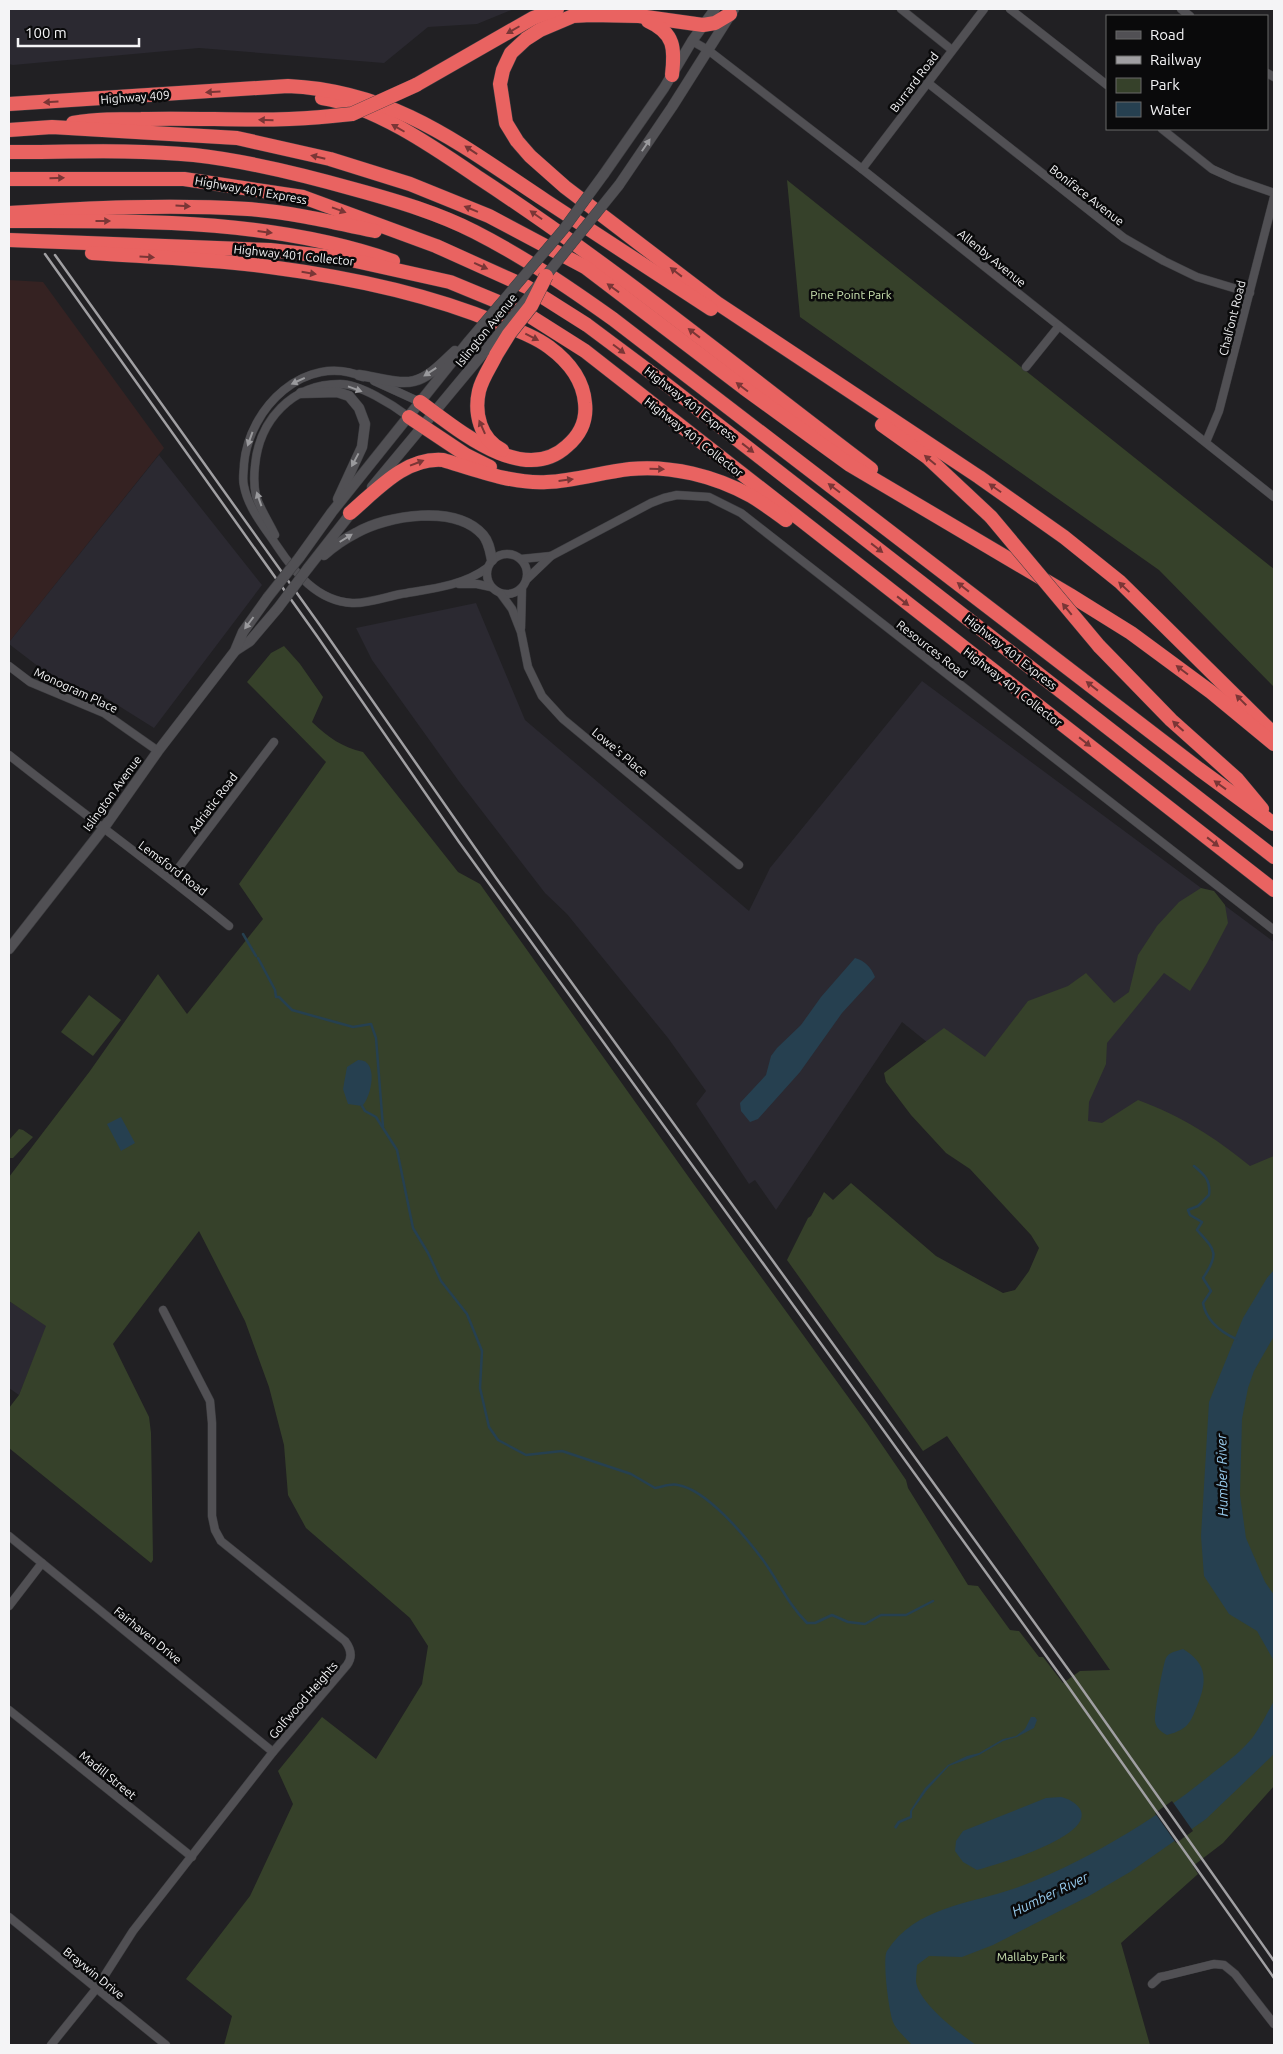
<svg xmlns="http://www.w3.org/2000/svg" width="1283" height="2054" font-family="Ubuntu,sans-serif">
<style>
.built{fill:#2b2931}
.industrial{fill:#352222}
.green{fill:#36412a}
.water{fill:#264050}
.pier{fill:#212023}
.lines{fill:none;stroke-linecap:round;stroke-linejoin:round}
.stream{stroke:#264050;stroke-width:2.5}
.street-casing{stroke:#3d3d40;stroke-width:9}
.secondary-casing{stroke:#3d3d40;stroke-width:11}
.highway-casing{stroke:#3d3d40;stroke-width:15}
.street{stroke:#515054;stroke-width:8}
.secondary{stroke:#515054;stroke-width:10}
.highway{stroke:#e96361;stroke-width:14}
.rail{stroke:#a09fa2;stroke-width:2.5}
.secondary-bridge-casing{stroke:#3d3d40;stroke-width:11;stroke-linecap:butt}
.highway-bridge-casing{stroke:#3d3d40;stroke-width:15;stroke-linecap:butt}
.secondary-bridge{stroke:#515054;stroke-width:10}
.highway-bridge{stroke:#e96361;stroke-width:14}
.oneway{fill:#7a3636}
.oneway2{fill:#9a9a9d}
.labels{text-anchor:middle;dominant-baseline:central;stroke-width:5;stroke-linejoin:round;paint-order:stroke}
.street-label{font-size:12px;fill:#f4f4f6;stroke:#0a0a0b}
.park-label{font-size:12px;fill:#cae2b0;stroke:#0a0a0b}
.water-label{font-size:14px;font-style:italic;fill:#97cbed;stroke:#0a0a0b}
</style>
<rect width="100%" height="100%" fill="#212023"/>
<g class="built">
<path d="M9,9h505l-37,15 -49,3 -44,36 -185,-15 -186,17 -4,-1z"/>
<path d="M159,455l103,130 -108,143 -51,-32 -47,-16 -47,-36v-2z"/>
<path d="M476,603l49,117 224,191 21,-43 152,-187 352,261v218l-77,100 -295,-238 -126,188 -21,-30 -6,4 -53,-80 10,-13 -38,-53 -101,-124 -22,-21 -87,-113 -86,-120 -16,-32z"/>
<path d="M9,1301l38,25 -28,69 -10,-7z"/>
</g>
<path class="industrial" d="M9,280l34,2 121,166 -155,194z"/>
<g class="green">
<path d="M787,180l487,389v118l-115,-117 -359,-253z"/>
<path d="M284,646l16,18 23,33 -11,25c17,16 30,25 51,30l95,120 22,12 215,302 172,237 39,57 2,8 60,97 10,1 32,44 9,1 20,26h4l20,26 17,-12 30,-1 -163,-234 -24,15 -136,-191 21,-42 3,-2 13,-24 9,8 18,-17 85,73 67,37 12,-3 14,-19 10,-23 -8,-13 -61,-66 -24,-16 -35,-38 -25,-33 -2,-9 60,-45 41,29 43,-56 40,-15 18,-13 28,30 15,-11 9,-37 19,-29 22,-24 22,-14 13,3 11,14 3,18 -21,40 -17,28 -26,-18 -57,70 -1,21 -17,38 -1,19 14,2 36,-23c45,17 75,36 112,66l24,-10v630l-51,57 -30,23 5,8 -77,69 29,102h-926l8,-29 -46,-37 64,-83 43,-92 -15,-33 44,-54 54,42 46,-75 6,-38 -18,-28 -104,-90 -18,-33 -4,-50 -15,-58 -24,-66 -46,-90 -86,113 36,73 2,16 2,127 -2,3 -142,-115v-40l10,-13 27,-69 -37,-25v-124l81,-106 68,-97 29,40 76,-95 -24,-35 87,-122 -79,-80 24,-29z"/>
<path d="M89,995l32,25 -28,36 -32,-24z"/>
<path d="M19,1129l4,1 10,7 -20,21h-3l-1,-18z"/>
</g>
<g class="water">
<path d="M855,958c10,3 16,9 20,19l-33,36 -42,59 -42,47 -8,3 -9,-11 -1,-8 26,-28 5,-19 6,-8 24,-23 20,-28z"/>
<path d="M358,1060c21,-1 14,36 4,46l-14,-2 -5,-15 4,-22z"/>
<path d="M121,1117l14,26 -14,8 -14,-27z"/>
<path d="M1274,1270v66l-20,35 -6,17 -6,31 -2,76 6,43 19,44 9,13v66l-17,-30 -28,-17 -25,-38 -3,-40 8,-134 34,-84 24,-40z"/>
<path d="M1183,1649c22,13 25,29 16,52 -8,20 -9,28 -32,34 -6,-3 -11,-7 -12,-14 -1,-7 8,-57 11,-63 3,-6 11,-7 17,-9z"/>
<path d="M1274,1701v53l-68,65 -76,53 -41,24 -96,49 -31,12 -33,-1 -12,9c0,5 -1,11 -1,16 2,22 43,52 60,64h-64c-6,-7 -16,-15 -19,-23 -4,-10 -11,-63 -6,-71 28,-44 83,-47 129,-63 66,-24 144,-71 198,-116 13,-10 29,-22 39,-35 8,-11 14,-24 21,-36z"/>
<path d="M1031,1717h4l2,3 -3,8 -4,2 -13,7 -14,4 -24,14 -30,11 -22,24 -15,21v7l-12,5 -4,6 -2,-2 4,-6 12,-5v-5l15,-23 23,-23 19,-9 12,-3 24,-14 13,-3 9,-7z"/>
<path d="M1061,1797c8,2 14,5 19,12 16,27 -85,56 -103,61l-14,-8 -8,-11 1,-10 7,-10 83,-33z"/>
</g>
<path class="pier" d="M1172,1801l21,30 -17,12 -21,-30z"/>
<g class="lines">
<g class="stream">
<path d="M243,934l13,22"/>
<path d="M258,958l17,32 1,7h3l13,13 61,17 18,-3 5,14 7,89"/>
<path d="M362,1106l3,5 11,6 21,33 16,78 15,25 13,28 26,33 15,37 -2,37 9,39 9,13 28,15 36,-4 69,23 24,14c7,-1 16,-5 23,-3 29,5 67,51 85,75 16,22 24,43 44,63h8l17,-8 16,7 17,2 16,-9h25l27,-14"/>
<path d="M1194,1166c11,9 17,15 15,29l-11,11 -10,4 2,5 12,7 -5,8c18,20 23,23 6,48l8,13 -8,12c3,17 18,29 33,36"/>
</g>
<defs>
<g id="street">
<path d="M901,9l51,41"/>
<path d="M1010,9l97,76"/>
<path d="M1181,9l9,7"/>
<path d="M692,41l16,9 154,119 412,328"/>
<path d="M1267,73l7,4"/>
<path d="M928,83l196,155 40,23 33,16 53,16"/>
<path d="M1162,129l50,40 22,10 40,14"/>
<path d="M862,169l122,-160"/>
<path d="M1026,367l33,-41"/>
<path d="M363,377c-58,-25 -114,31 -119,87 0,7 -2,15 0,22 4,22 21,42 33,60 18,27 40,55 75,57 15,1 34,-6 49,-9 29,-5 62,-8 86,-26"/>
<path d="M374,381l46,21"/>
<path d="M1206,442l13,-31 55,-214"/>
<path d="M275,535c-6,-13 -15,-26 -19,-39 -2,-9 -2,-21 -1,-30 4,-46 37,-82 85,-82 20,0 53,21 69,33"/>
<circle cx="507" cy="574" r="20"/>
<path d="M521,559l30,-3"/>
<path d="M527,579l24,-23 100,-53 13,-5 13,-3 32,2 32,16 533,417"/>
<path d="M459,584h18l14,3"/>
<path d="M501,594l11,15 9,23 7,35 14,29 21,23 176,146"/>
<path d="M521,628l1,-40"/>
<path d="M9,666l21,16 74,31 54,38"/>
<path d="M9,755c73,58 148,112 220,171"/>
<path d="M171,878l103,-136"/>
<path d="M9,1536l264,216"/>
<path d="M9,1606l33,-43"/>
<path d="M9,1710l183,147"/>
<path d="M9,1917l157,128"/>
<path d="M1152,1984l8,-7 5,-1 49,-12 10,1 11,9 39,50"/>
<path d="M51,2045l45,-56 37,-58 140,-179 74,-87c6,-8 4,-16 -2,-24l-124,-100 -6,-11 -3,-14v-93l-2,-22 -47,-91"/>
</g>
<g id="secondary">
<path d="M604,174l60,-86 28,-47 23,-32"/>
<path d="M619,185l53,-78 62,-98"/>
<path d="M359,375c16,2 39,10 55,6 16,-4 29,-19 41,-30"/>
<path d="M301,393l36,-1 12,4 10,12 6,16 -3,23 -24,52"/>
<path d="M372,487l114,-137"/>
<path d="M324,555c10,-9 20,-16 32,-22 31,-18 100,-29 127,2 6,7 7,16 9,25"/>
<path d="M299,558l33,-46 136,-170"/>
<path d="M308,568l47,-60"/>
<path d="M236,650l14,-9 28,-33"/>
<path d="M9,949l94,-120 55,-78 77,-100 8,-19 25,-35"/>
</g>
<g id="highway">
<path d="M730,14l-15,9 -12,2 -64,-9 -48,-1 -18,1 -33,14 -14,9 -15,14 -8,17 -3,14 6,39 11,18 13,15 35,31 152,116 262,174 85,60 56,45 149,147"/>
<path d="M648,21c27,12 27,28 24,54"/>
<path d="M416,85l117,-67 24,-9"/>
<path d="M322,98c53,8 113,50 157,80 136,89 262,193 392,291"/>
<path d="M9,104l279,-18c107,5 173,59 258,115 55,36 110,72 165,108"/>
<path d="M73,123c23,-4 45,-4 68,-4 64,-2 128,4 191,-3"/>
<path d="M9,130l43,-3 185,11 93,21 80,25 79,32 96,51 159,121 106,77 220,130 61,38 80,59 63,52"/>
<path d="M9,152c61,0 124,-3 185,3 55,6 110,20 163,35 40,11 81,23 118,42 49,25 93,55 138,87l586,450 75,55"/>
<path d="M9,179h175l119,18 133,49 91,41 60,38 71,53 616,479"/>
<path d="M9,213c80,-5 159,-9 239,-4 42,3 85,13 127,22"/>
<path d="M9,221c128,0 261,-3 384,40"/>
<path d="M9,240l261,10 72,8 108,24 75,31 60,38 689,539"/>
<path d="M92,253c59,4 119,6 178,14 77,10 156,26 228,56 18,7 36,13 51,24 19,14 34,32 36,56 2,17 -5,32 -18,43 -44,41 -111,-18 -147,-44"/>
<path d="M496,355c-5,11 -14,23 -17,36 -5,22 1,48 23,59"/>
<path d="M409,417l57,38 24,12"/>
<path d="M882,425l45,32 64,60"/>
<path d="M350,513c27,-23 55,-56 93,-53 33,10 69,24 104,22 28,-1 55,-10 83,-13 41,-4 85,7 121,27 12,7 24,16 35,24"/>
<path d="M1099,646l72,74 66,59 25,30"/>
</g>
</defs>
<use href="#street" class="street-casing"/>
<use href="#secondary" class="secondary-casing"/>
<use href="#highway" class="highway-casing"/>
<use href="#street" class="street"/>
<use href="#secondary" class="secondary"/>
<use href="#highway" class="highway"/>
<g class="rail">
<path d="M45,254l272,382 142,206 606,840 209,296"/>
<path d="M55,255l264,369 177,254 577,798 201,285"/>
</g>
<defs>
<g id="secondary-bridge">
<path d="M468,342l95,-112 41,-56"/>
<path d="M486,350l133,-165"/>
<path d="M268,597l31,-39"/>
<path d="M278,608l30,-40"/>
</g>
<g id="highway-bridge">
<path d="M332,116l20,-2 64,-29"/>
<path d="M496,355l13,-21 22,-28 15,-30"/>
<path d="M991,517l108,129"/>
</g>
</defs>
<use href="#secondary-bridge" class="secondary-bridge-casing"/>
<use href="#highway-bridge" class="highway-bridge-casing"/>
<use href="#secondary-bridge" class="secondary-bridge"/>
<use href="#highway-bridge" class="highway-bridge"/>
</g>
<defs><path id="oneway-solid" d="M-6-.8H1V-3.2L6.5 0L1 3.2V.8H-6Z" transform="scale(1.25)"/></defs>
<g class="oneway">
<use href="#oneway-solid" transform="translate(513 30) rotate(150)"/>
<use href="#oneway-solid" transform="translate(213 92) rotate(176)"/>
<use href="#oneway-solid" transform="translate(51 102) rotate(176)"/>
<use href="#oneway-solid" transform="translate(266 120) rotate(-178)"/>
<use href="#oneway-solid" transform="translate(398 128) rotate(-150)"/>
<use href="#oneway-solid" transform="translate(471 150) rotate(-146)"/>
<use href="#oneway-solid" transform="translate(318 157) rotate(-167)"/>
<use href="#oneway-solid" transform="translate(57 178) rotate(-1)"/>
<use href="#oneway-solid" transform="translate(183 206) rotate(3)"/>
<use href="#oneway-solid" transform="translate(471 209) rotate(-158)"/>
<use href="#oneway-solid" transform="translate(339 210) rotate(20)"/>
<use href="#oneway-solid" transform="translate(536 215) rotate(-145)"/>
<use href="#oneway-solid" transform="translate(103 221)"/>
<use href="#oneway-solid" transform="translate(265 232) rotate(7)"/>
<use href="#oneway-solid" transform="translate(147 257) rotate(4)"/>
<use href="#oneway-solid" transform="translate(481 266) rotate(24)"/>
<use href="#oneway-solid" transform="translate(676 272) rotate(-142)"/>
<use href="#oneway-solid" transform="translate(309 273) rotate(9)"/>
<use href="#oneway-solid" transform="translate(613 288) rotate(-144)"/>
<use href="#oneway-solid" transform="translate(694 333) rotate(-142)"/>
<use href="#oneway-solid" transform="translate(532 337) rotate(27)"/>
<use href="#oneway-solid" transform="translate(619 349) rotate(37)"/>
<use href="#oneway-solid" transform="translate(742 387) rotate(-143)"/>
<use href="#oneway-solid" transform="translate(482 427) rotate(-114)"/>
<use href="#oneway-solid" transform="translate(748 448) rotate(38)"/>
<use href="#oneway-solid" transform="translate(930 460) rotate(-140)"/>
<use href="#oneway-solid" transform="translate(417 463) rotate(-21)"/>
<use href="#oneway-solid" transform="translate(657 469) rotate(2)"/>
<use href="#oneway-solid" transform="translate(566 480) rotate(-7)"/>
<use href="#oneway-solid" transform="translate(834 488) rotate(-143)"/>
<use href="#oneway-solid" transform="translate(995 488) rotate(-145)"/>
<use href="#oneway-solid" transform="translate(877 548) rotate(38)"/>
<use href="#oneway-solid" transform="translate(963 587) rotate(-142)"/>
<use href="#oneway-solid" transform="translate(1124 587) rotate(-137)"/>
<use href="#oneway-solid" transform="translate(903 601) rotate(38)"/>
<use href="#oneway-solid" transform="translate(1067 609) rotate(-129)"/>
<use href="#oneway-solid" transform="translate(1182 670) rotate(-143)"/>
<use href="#oneway-solid" transform="translate(1092 686) rotate(-142)"/>
<use href="#oneway-solid" transform="translate(1241 700) rotate(-135)"/>
<use href="#oneway-solid" transform="translate(1178 726) rotate(-138)"/>
<use href="#oneway-solid" transform="translate(1085 742) rotate(38)"/>
<use href="#oneway-solid" transform="translate(1220 785) rotate(-144)"/>
<use href="#oneway-solid" transform="translate(1213 842) rotate(38)"/>
</g>
<g class="oneway2">
<use href="#oneway-solid" transform="translate(646 145) rotate(-56)"/>
<use href="#oneway-solid" transform="translate(430 372) rotate(147)"/>
<use href="#oneway-solid" transform="translate(298 381) rotate(155)"/>
<use href="#oneway-solid" transform="translate(355 389) rotate(20)"/>
<use href="#oneway-solid" transform="translate(250 439) rotate(110)"/>
<use href="#oneway-solid" transform="translate(355 460) rotate(118)"/>
<use href="#oneway-solid" transform="translate(259 499) rotate(-109)"/>
<use href="#oneway-solid" transform="translate(346 538) rotate(-32)"/>
<use href="#oneway-solid" transform="translate(249 623) rotate(127)"/>
</g>
<g class="labels">
<g class="street-label">
<text transform="translate(914 82) rotate(-53)">Burrard Road</text>
<text transform="translate(135 97) rotate(-4)">Highway 409</text>
<text transform="translate(251 190) rotate(10)">Highway 401 Express</text>
<text transform="translate(1087 195) rotate(38)">Boniface Avenue</text>
<text transform="translate(294 255) rotate(6)">Highway 401 Collector</text>
<text transform="translate(992 258) rotate(39)">Allenby Avenue</text>
<text transform="translate(1232 318) rotate(-76)">Chalfont Road</text>
<text transform="translate(486 330) rotate(-51)">Islington Avenue</text>
<text transform="translate(691 404) rotate(38)">Highway 401 Express</text>
<text transform="translate(694 437) rotate(38)">Highway 401 Collector</text>
<text transform="translate(932 649) rotate(38)">Resources Road</text>
<text transform="translate(1011 652) rotate(38)">Highway 401 Express</text>
<text transform="translate(1013 687) rotate(38)">Highway 401 Collector</text>
<text transform="translate(76 690) rotate(25)">Monogram Place</text>
<text transform="translate(620 752) rotate(40)">Lowe's Place</text>
<text transform="translate(112 793) rotate(-54)">Islington Avenue</text>
<text transform="translate(213 803) rotate(-53)">Adriatic Road</text>
<text transform="translate(173 868) rotate(37)">Lemsford Road</text>
<text transform="translate(148 1635) rotate(39)">Fairhaven Drive</text>
<text transform="translate(303 1700) rotate(-49)">Golfwood Heights</text>
<text transform="translate(108 1775) rotate(39)">Madill Street</text>
<text transform="translate(94 1973) rotate(39)">Braywin Drive</text>
</g>
<g class="park-label">
<text x="851" y="294">Pine Point Park</text>
<text x="1031" y="1956">Mallaby Park</text>
</g>
<g class="water-label">
<text transform="translate(1222 1475) rotate(-91)">Humber River</text>
<text transform="translate(1050 1894) rotate(-26)">Humber River</text>
</g>
</g>
<rect width="1283" height="2054" fill="none" stroke="#f4f4f6" stroke-width="20"/>
<rect x="1106" y="15" width="162" height="115" fill="#0a0a0b" stroke="#686869"/>
<rect x="1116" y="31" width="25" height="8" fill="#515054" stroke="#686869"/>
<text x="1150" y="40" font-size="15" fill="#f4f4f6">Road</text>
<rect x="1116" y="56" width="25" height="8" fill="#a09fa2" stroke="#686869"/>
<text x="1150" y="65" font-size="15" fill="#f4f4f6">Railway</text>
<rect x="1116" y="78" width="25" height="15" fill="#36412a" stroke="#686869"/>
<text x="1150" y="90" font-size="15" fill="#f4f4f6">Park</text>
<rect x="1116" y="102" width="25" height="15" fill="#264050" stroke="#686869"/>
<text x="1150" y="115" font-size="15" fill="#f4f4f6">Water</text>
<path d="M18 38v8h121v-8" fill="none" stroke="#f4f4f6" stroke-width="2.5"/>
<text x="25" y="38" font-size="15" fill="#f4f4f6" stroke="#0a0a0b" stroke-width="4" paint-order="stroke">100 m</text>
</svg>
